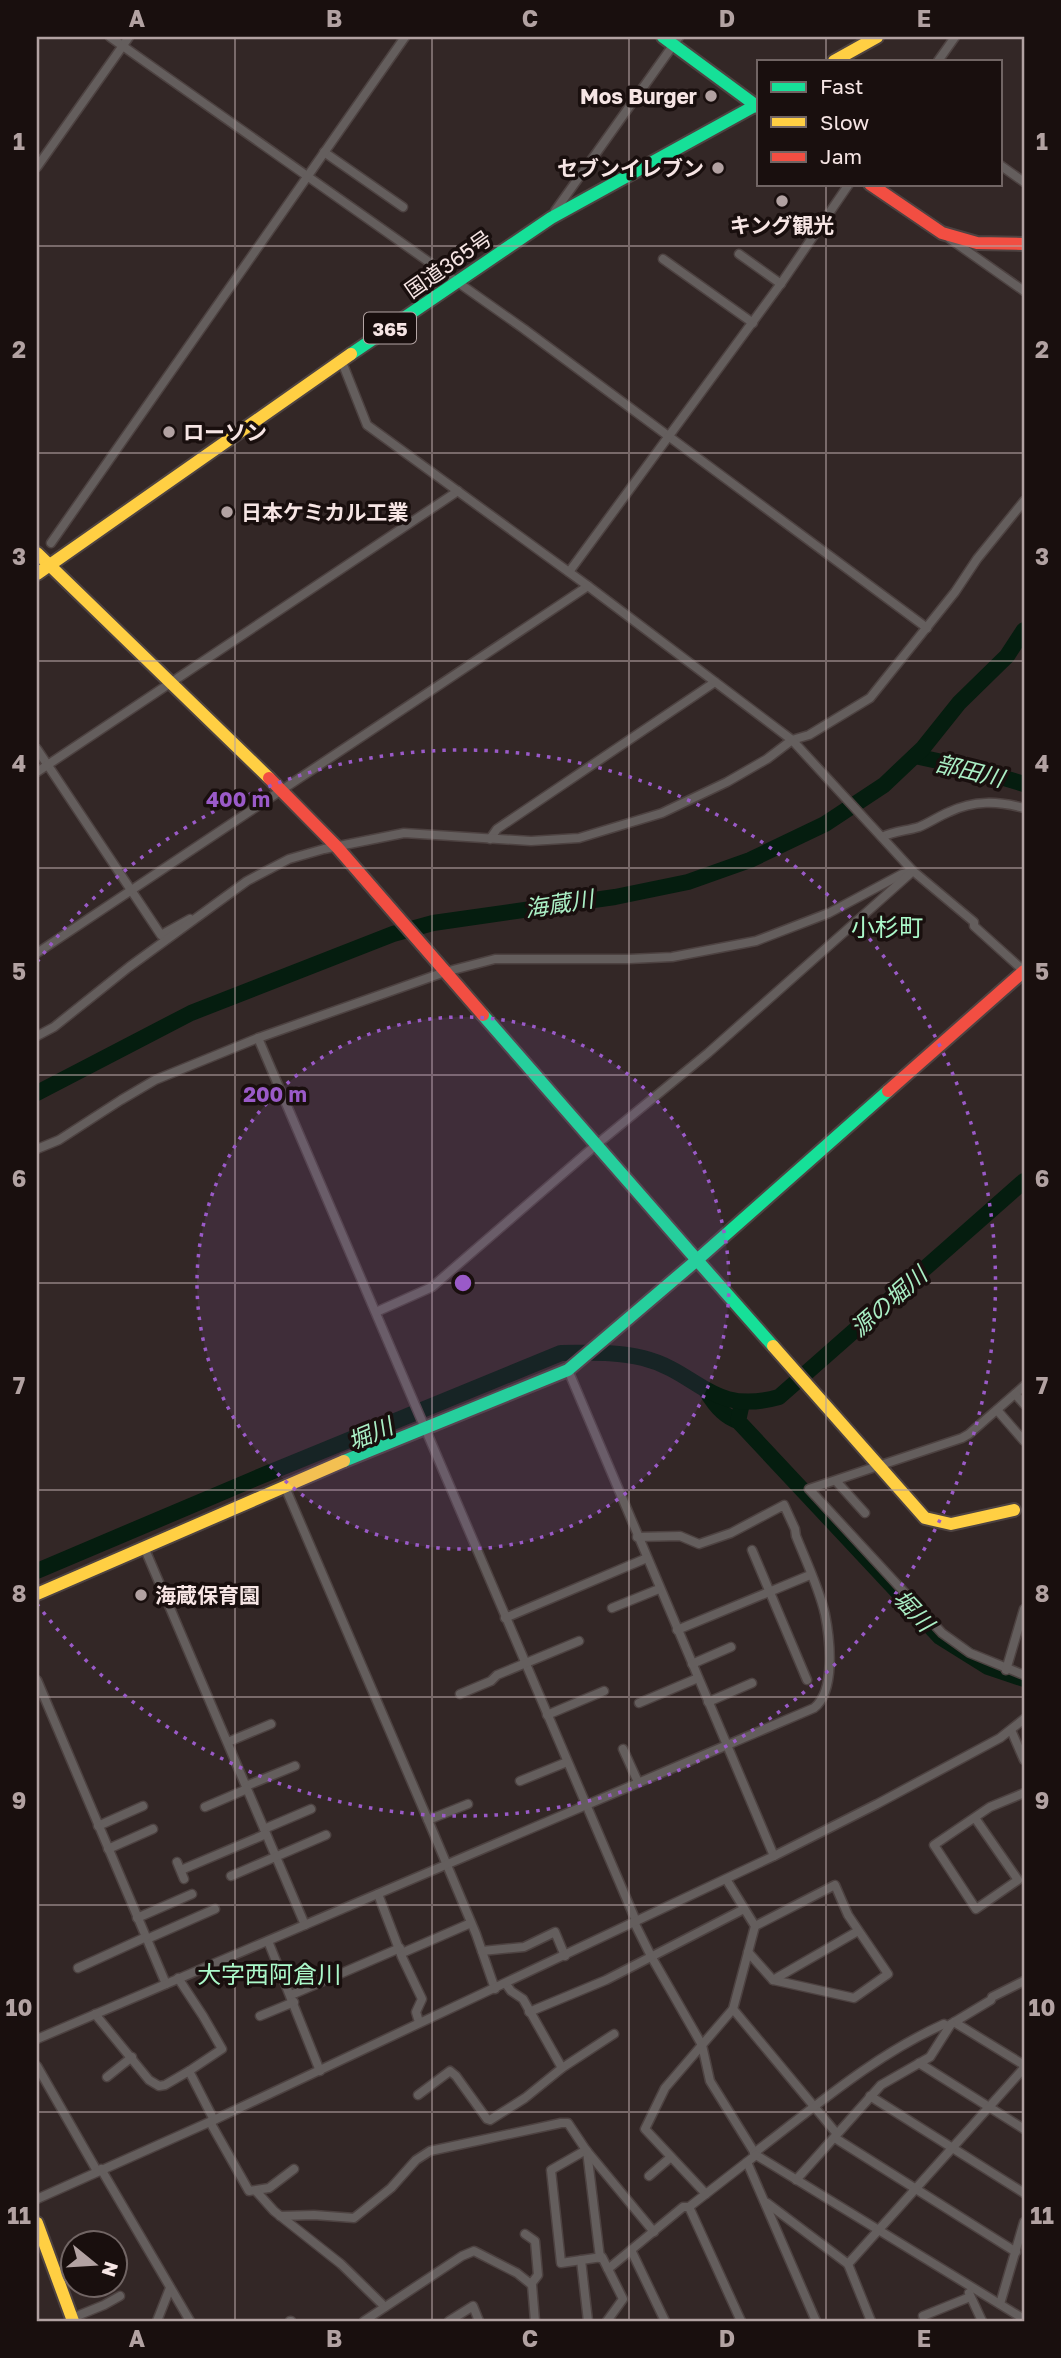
<svg xmlns="http://www.w3.org/2000/svg" width="1061" height="2358" font-family="'Golos Text','Noto Sans JP',sans-serif">
<style>
.lines{fill:none;stroke-linecap:round;stroke-linejoin:round}
.river{stroke:#051d0f;stroke-width:16}
.street-casing{stroke:#4d4241;stroke-width:11}
.fast-casing{stroke:#4d4241;stroke-width:16}
.slow-casing{stroke:#4d4241;stroke-width:16}
.jam-casing{stroke:#4d4241;stroke-width:16}
.street{stroke:#645e5d;stroke-width:8}
.fast{stroke:#16e098;stroke-width:12}
.slow{stroke:#ffcf43;stroke-width:12}
.jam{stroke:#f24e42;stroke-width:12}
.grid{fill:none;stroke:#b2a2a2;stroke-width:2;stroke-opacity:0.55}
.ring{fill:none;stroke:#9a5ac8;stroke-width:3.5;stroke-dasharray:3.5 7}
.poi-dot{fill:#b2a2a2;stroke:#190f0e;stroke-width:2.5}
.labels{text-anchor:middle;dominant-baseline:central;stroke-width:7;stroke-linejoin:round;paint-order:stroke}
.shield{fill:#190f0e;stroke:#b4a5a4;stroke-width:2}
.shield-label{font-size:19px;font-weight:bold;fill:#f6e5e4}
.poi-label{font-size:21px;font-weight:bold;fill:#f6e5e4;stroke:#190f0e;text-anchor:start}
.street-label{font-size:21px;fill:#f6e5e4;stroke:#190f0e}
.water-label{font-size:23px;font-style:italic;fill:#aaefc5;stroke:#190f0e}
.quarter-label{font-size:24px;fill:#abf9ca;stroke:#190f0e}
.centre{fill:#9a5ac8;stroke:#190f0e;stroke-width:3.5}
.ring-label{font-size:21px;text-anchor:middle;font-weight:bold;fill:#9a5ac8;stroke:#190f0e;stroke-width:7;stroke-linejoin:round;paint-order:stroke}
.neatline{fill:none;stroke:#b2a2a2;stroke-width:2.5}
.grid-label{font-size:23px;text-anchor:middle;font-weight:bold;fill:#b2a2a2}
</style>
<rect width="100%" height="100%" fill="#332726"/>
<g class="lines">
<g class="river">
<path d="M915,756l59,13 50,15"/>
<path d="M37,1093l154,-80 202,-79 40,-11 182,-26 73,-15 62,-22 75,-36 59,-39 39,-37 36,-45 48,-47 17,-26"/>
<path d="M707,1392c7,12 18,25 31,29"/>
<path d="M742,1403l-4,18 202,216 48,30 36,12"/>
<path d="M37,1571l217,-92 307,-126c27,0 55,-2 82,5 56,14 68,58 136,39l245,-216"/>
</g>
<defs>
<g id="street">
<path d="M110,37l414,292 403,299"/>
<path d="M938,61l17,-24"/>
<path d="M324,152l79,55"/>
<path d="M1000,165l24,17"/>
<path d="M37,167l92,-130"/>
<path d="M555,211l124,-174"/>
<path d="M950,239l74,52"/>
<path d="M739,254l42,30"/>
<path d="M663,259l90,64"/>
<path d="M51,543l354,-506"/>
<path d="M569,572l213,-290 67,-98"/>
<path d="M37,749l124,186 29,-16"/>
<path d="M37,772l421,-281"/>
<path d="M882,837c12,-6 24,-6 37,-10 10,-4 20,-11 30,-15 25,-12 49,-11 75,-4"/>
<path d="M490,839l7,-10 218,-147"/>
<path d="M37,953l551,-367"/>
<path d="M37,1036l17,-9 75,-60 118,-86 42,-22 35,-10 80,-16 127,8 48,-3 83,-25 65,-31 40,-23 25,-19 17,-5 61,-37 85,-106 22,-33 47,-58"/>
<path d="M258,1038l378,883"/>
<path d="M37,1149l22,-9 62,-40 34,-20 103,-42 187,-66 50,-13h134l43,-2 84,-16 73,-28 73,-39 11,-3 -121,-131 -204,-154 -221,-161 -25,-63"/>
<path d="M376,1312l56,-25 164,-142 112,-92 205,-182 61,51v4l50,45"/>
<path d="M568,1370l206,486"/>
<path d="M1024,1386l-55,48 -7,4 -153,51 133,144 28,20 54,22"/>
<path d="M1015,1394l9,10"/>
<path d="M997,1410l27,31"/>
<path d="M836,1481l29,32"/>
<path d="M285,1487l143,333 48,114 19,55"/>
<path d="M144,1547l161,378"/>
<path d="M752,1550l55,130"/>
<path d="M612,1608l47,-19"/>
<path d="M505,1618l142,-60"/>
<path d="M677,1630l133,-55"/>
<path d="M692,1664l39,-17"/>
<path d="M1006,1670l18,-61"/>
<path d="M37,1680l129,304"/>
<path d="M460,1694l31,-13 6,-6 82,-34"/>
<path d="M708,1702l44,-19"/>
<path d="M639,1703l59,-25"/>
<path d="M547,1715l57,-24"/>
<path d="M1011,1730l13,30"/>
<path d="M228,1742l43,-18"/>
<path d="M623,1749l15,33"/>
<path d="M520,1781l47,-19"/>
<path d="M246,1786l49,-20"/>
<path d="M205,1807l42,-18"/>
<path d="M975,1818l43,62 -42,29 -42,-64 56,-38 34,-14"/>
<path d="M428,1820l40,-16"/>
<path d="M98,1826l45,-20"/>
<path d="M264,1829l47,-20"/>
<path d="M108,1849l45,-20"/>
<path d="M177,1862l7,17"/>
<path d="M181,1870l85,-36"/>
<path d="M231,1876l95,-41"/>
<path d="M378,1894l24,63 20,42 -6,13 3,10"/>
<path d="M137,1918l55,-24"/>
<path d="M634,1922l17,34 51,89 8,36 46,74 268,164"/>
<path d="M147,1939l68,-30"/>
<path d="M268,1941l52,130"/>
<path d="M482,1951l42,-4 31,-15 10,24"/>
<path d="M748,1952l25,28 81,18 34,-24 -40,-59 -13,-30 -80,41"/>
<path d="M402,1953l69,-30"/>
<path d="M78,1968l68,-31"/>
<path d="M178,1978l25,38 19,33 -33,22 25,49"/>
<path d="M773,1980l85,-49"/>
<path d="M291,1995l109,-47"/>
<path d="M733,2009l104,125"/>
<path d="M529,2012l77,-32 138,-71"/>
<path d="M95,2014l54,66 10,6 6,-1 24,-14"/>
<path d="M260,2016l34,-14"/>
<path d="M954,2022l70,43"/>
<path d="M37,2039l777,-331c22,-17 16,-69 11,-94 -6,-26 -19,-53 -29,-78l-1,-7 -11,-24 -53,28 -32,11 -19,-8 -43,1"/>
<path d="M919,2063l105,66"/>
<path d="M37,2066l60,105"/>
<path d="M562,2068l52,-34"/>
<path d="M107,2077l25,-20"/>
<path d="M418,2095l32,-24 6,5 31,43 3,1 35,-22 37,-30 -39,-69 -12,-8 -5,-7"/>
<path d="M870,2096l154,97"/>
<path d="M210,2122l39,69 20,-3 25,-19"/>
<path d="M835,2138l181,114"/>
<path d="M586,2150l-35,20 10,93 41,-6 21,42 -16,22"/>
<path d="M587,2151l13,107"/>
<path d="M754,2153c62,-47 119,-97 190,-129l3,2 4,-2 40,-24 1,-3 32,-16"/>
<path d="M747,2162l69,159"/>
<path d="M101,2169l89,152"/>
<path d="M649,2176l22,-19"/>
<path d="M796,2180l85,-95 49,-28 21,-33"/>
<path d="M256,2191l18,20 67,53 44,43"/>
<path d="M706,2194l-61,-65 20,-41 68,-79 22,-83 -29,-47"/>
<path d="M37,2199l177,-79 560,-264 103,-52 123,-66 24,-19"/>
<path d="M767,2203l81,61"/>
<path d="M689,2207l52,114"/>
<path d="M280,2216l34,-1 40,3 37,-30 25,-28 14,-9 131,-28h7l18,27 68,82"/>
<path d="M525,2234l10,7 3,34 -7,9"/>
<path d="M631,2250l34,71"/>
<path d="M581,2260l7,61"/>
<path d="M608,2269l75,-62h6l67,-52"/>
<path d="M57,2273l17,-8"/>
<path d="M969,2293l13,28"/>
<path d="M1000,2304l24,-82"/>
<path d="M923,2316l47,-19"/>
<path d="M72,2318l32,-13 16,-9"/>
<path d="M157,2321l13,-33"/>
<path d="M290,2321h1"/>
<path d="M364,2321l98,-65 12,-5 43,22 15,12 3,36"/>
<path d="M449,2321l24,-15 6,15"/>
<path d="M871,2321l-23,-57 176,-196"/>
</g>
<g id="fast">
<path d="M663,37l95,70"/>
<path d="M351,354l200,-136 207,-114"/>
<path d="M483,1015l214,245 191,-169"/>
<path d="M344,1461l224,-91 129,-110 76,86"/>
</g>
<g id="slow">
<path d="M834,61l43,-24"/>
<path d="M37,553l232,225"/>
<path d="M37,574l314,-220"/>
<path d="M773,1346l152,172 26,6 63,-14"/>
<path d="M37,1594l307,-133"/>
<path d="M37,2223l36,98"/>
</g>
<g id="jam">
<path d="M870,184l72,49 35,10 47,1"/>
<path d="M269,778l68,69 146,168"/>
<path d="M888,1091l136,-120"/>
</g>
</defs>
<use href="#street" class="street-casing"/>
<use href="#fast" class="fast-casing"/>
<use href="#slow" class="slow-casing"/>
<use href="#jam" class="jam-casing"/>
<use href="#street" class="street"/>
<use href="#fast" class="fast"/>
<use href="#slow" class="slow"/>
<use href="#jam" class="jam"/>
</g>
<path class="grid" d="M235,37v2284M432,37v2284M629,37v2284M826,37v24M826,184v2137M37,246h987M37,453h987M37,661h987M37,868h987M37,1075h987M37,1283h987M37,1490h987M37,1697h987M37,1905h987M37,2112h987"/>
<circle cx="463" cy="1283" r="266" fill="#9a5ac8" fill-opacity=".12"/>
<g class="ring">
<circle cx="463" cy="1283" r="266"/>
<path d="M37 962A533 533 0 1 1 37 1604"/>
</g>
<g class="poi-dot">
<circle cx="711" cy="96" r="7"/>
<circle cx="718" cy="168" r="7"/>
<circle cx="782" cy="201" r="7"/>
<circle cx="169" cy="432" r="7"/>
<circle cx="227" cy="512" r="7"/>
<circle cx="141" cy="1595" r="7"/>
</g>
<g class="labels">
<rect class="shield" x="364" y="312.5" width="52" height="31" rx="5"/>
<g class="shield-label">
<text x="390" y="328">365</text>
</g>
<g class="poi-label">
<text x="697" y="96" text-anchor="end">Mos Burger</text>
<text x="704" y="168" text-anchor="end">セブンイレブン</text>
<text x="782" y="225" text-anchor="middle">キング観光</text>
<text x="183" y="432">ローソン</text>
<text x="241" y="512">日本ケミカル工業</text>
<text x="155" y="1595">海蔵保育園</text>
</g>
<g class="street-label">
<text transform="translate(448 264) rotate(-35)">国道365号</text>
</g>
<g class="water-label">
<text transform="translate(970 770) rotate(14)">部田川</text>
<text transform="translate(559 903) rotate(-9)">海蔵川</text>
<text transform="translate(888 1301) rotate(-41)">源の堀川</text>
<text transform="translate(370 1433) rotate(-23)">堀川</text>
<text transform="translate(914 1610) rotate(47)">堀川</text>
</g>
<g class="quarter-label">
<text x="887" y="926">小杉町</text>
<text x="269" y="1973">大字西阿倉川</text>
</g>
</g>
<circle cx="463" cy="1283" r="10" class="centre"/>
<g class="ring-label">
<text x="238" y="807">400 m</text>
<text x="275" y="1102">200 m</text>
</g>
<rect width="1061" height="2358" fill="none" stroke="#190f0e" stroke-width="77"/>
<rect x="757" y="60" width="245" height="126" fill="#190f0e" stroke="#716564" stroke-width="2"/>
<rect x="771" y="82" width="35" height="10" fill="#16e098" stroke="#716564" stroke-width="2"/>
<text x="820" y="94" font-size="21" fill="#f6e5e4">Fast</text>
<rect x="771" y="117" width="35" height="10" fill="#ffcf43" stroke="#716564" stroke-width="2"/>
<text x="820" y="130" font-size="21" fill="#f6e5e4">Slow</text>
<rect x="771" y="152" width="35" height="10" fill="#f24e42" stroke="#716564" stroke-width="2"/>
<text x="820" y="164" font-size="21" fill="#f6e5e4">Jam</text>
<g transform="translate(94 2264) rotate(108)"><circle r="33" fill="#190f0e" stroke="#716564" stroke-width="2"/>
<path d="M0-5L12 26L0 18L-12 26Z" fill="#b2a2a2"/>
<text y="-10" font-size="19" font-weight="bold" text-anchor="middle" fill="#f6e5e4">N</text>
</g>
<rect x="38" y="38" width="985" height="2282" class="neatline"/>
<g class="grid-label">
<text x="137" y="27">A</text>
<text x="334" y="27">B</text>
<text x="530" y="27">C</text>
<text x="727" y="27">D</text>
<text x="924" y="27">E</text>
<text x="19" y="150">1</text>
<text x="1042" y="150">1</text>
<text x="19" y="358">2</text>
<text x="1042" y="358">2</text>
<text x="19" y="565">3</text>
<text x="1042" y="565">3</text>
<text x="19" y="772">4</text>
<text x="1042" y="772">4</text>
<text x="19" y="980">5</text>
<text x="1042" y="980">5</text>
<text x="19" y="1187">6</text>
<text x="1042" y="1187">6</text>
<text x="19" y="1394">7</text>
<text x="1042" y="1394">7</text>
<text x="19" y="1602">8</text>
<text x="1042" y="1602">8</text>
<text x="19" y="1809">9</text>
<text x="1042" y="1809">9</text>
<text x="19" y="2016">10</text>
<text x="1042" y="2016">10</text>
<text x="19" y="2224">11</text>
<text x="1042" y="2224">11</text>
<text x="137" y="2347">A</text>
<text x="334" y="2347">B</text>
<text x="530" y="2347">C</text>
<text x="727" y="2347">D</text>
<text x="924" y="2347">E</text>
</g>
</svg>
